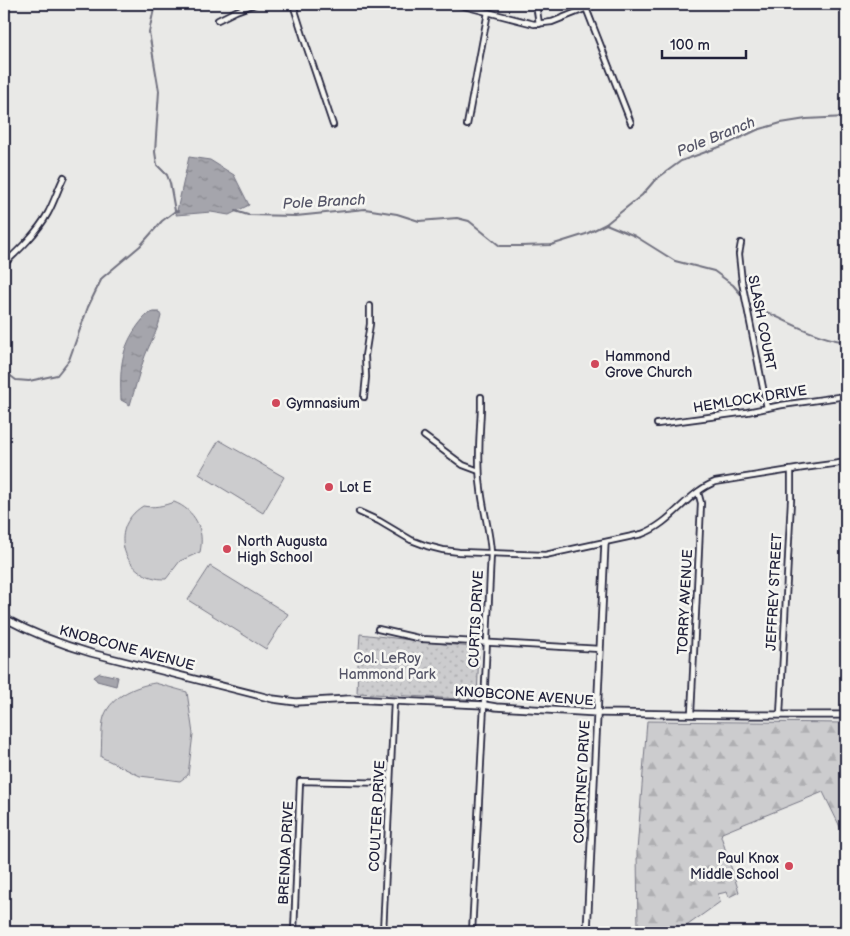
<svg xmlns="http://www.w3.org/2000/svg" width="850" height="936" font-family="'Balsamiq Sans',sans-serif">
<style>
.green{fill:#ccccce;stroke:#777784}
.forest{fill:url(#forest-firs);stroke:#777784}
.park{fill:url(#park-dots);stroke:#777784}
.water{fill:url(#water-ripples);stroke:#71717f}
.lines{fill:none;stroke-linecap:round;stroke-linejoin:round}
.stream{stroke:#71717f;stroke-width:2}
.minor-casing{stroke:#22223b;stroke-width:8}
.tertiary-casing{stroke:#22223b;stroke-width:9}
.minor{stroke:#f6f6f2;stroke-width:4.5}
.tertiary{stroke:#f6f6f2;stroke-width:5.5}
.poi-dot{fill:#d1495b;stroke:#f6f6f2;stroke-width:2}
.labels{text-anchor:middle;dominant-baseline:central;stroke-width:5;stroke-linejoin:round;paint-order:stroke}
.street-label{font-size:14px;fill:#22223b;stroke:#f6f6f2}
.poi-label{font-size:14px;fill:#22223b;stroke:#f6f6f2;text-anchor:start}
.park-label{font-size:14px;fill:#555567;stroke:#f6f6f2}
.water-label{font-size:15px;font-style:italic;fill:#565668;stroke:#f6f6f2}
</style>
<defs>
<pattern id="forest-firs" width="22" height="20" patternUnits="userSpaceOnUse" patternTransform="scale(1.25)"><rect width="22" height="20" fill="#ccccce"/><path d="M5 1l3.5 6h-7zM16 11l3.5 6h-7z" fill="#afafb2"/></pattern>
<pattern id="park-dots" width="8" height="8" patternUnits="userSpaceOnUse" patternTransform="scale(1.25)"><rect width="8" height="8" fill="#ccccce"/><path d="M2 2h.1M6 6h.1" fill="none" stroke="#afafb2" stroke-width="1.8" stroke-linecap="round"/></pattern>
<pattern id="water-ripples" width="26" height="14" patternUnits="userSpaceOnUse" patternTransform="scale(1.25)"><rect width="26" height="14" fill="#a5a5ac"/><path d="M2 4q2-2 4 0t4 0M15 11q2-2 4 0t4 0" fill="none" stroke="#86868d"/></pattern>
</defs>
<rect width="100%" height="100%" fill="#e9e9e7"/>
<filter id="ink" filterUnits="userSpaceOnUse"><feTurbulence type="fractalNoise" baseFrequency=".02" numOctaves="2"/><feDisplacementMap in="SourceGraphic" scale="10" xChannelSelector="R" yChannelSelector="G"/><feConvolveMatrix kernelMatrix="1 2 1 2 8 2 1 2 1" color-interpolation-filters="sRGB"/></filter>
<g filter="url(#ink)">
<g class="green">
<path d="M219,440l65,37 -21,36 -64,-39z"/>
<path d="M174,502c21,8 31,28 26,50l-20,9 -14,18c-42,1 -60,-50 -23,-73 11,2 20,0 31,-4z"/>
<path d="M210,566l78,48 -22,35 -78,-49z"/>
<path d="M155,683l32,9 6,42 -5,41 -8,6 -40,-5 -39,-19c1,-12 0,-25 2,-36 4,-23 32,-35 52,-38z"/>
</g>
<path class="forest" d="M647,721l199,2v116l-23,-47 -101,41 -1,3 18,56 -10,5 -2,-5 -9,2 2,8 -42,30h-40l-1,-81z"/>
<path class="park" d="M360,634l119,14 -2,52 -120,-7 1,-28z"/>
<g class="water">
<path d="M189,157l21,3 24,15 15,30 -20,10 -18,-3 -35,3z"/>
<path d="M154,312h5l2,4c-3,14 -11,27 -16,40 -6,16 -10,33 -15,49l-9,-5c-1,-30 -1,-51 18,-76 5,-6 7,-10 15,-12z"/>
<path d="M100,673l18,4 -2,9 -19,-5 -3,-4z"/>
</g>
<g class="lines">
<g class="stream">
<path d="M155,4l-6,28 10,59 -4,61 2,13 10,10 3,8 5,28"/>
<path d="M235,211l13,4 48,1 69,-7 32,5 22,7 38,-3 12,3 31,25h21l30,-1 35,-11 20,-10 36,-29 13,-15 26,-19 44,-16 32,-15 24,-7 25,-4 40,-2"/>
<path d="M606,224l29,12 40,25 39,10 19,14 11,13"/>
<path d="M747,301l3,3c31,14 62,33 96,38"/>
<path d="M4,371l12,9 13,1 28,-6 12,-15 19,-53 14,-29 38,-32 22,-25 12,-9 4,-1"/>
</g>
<defs>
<g id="minor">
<path d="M293,4l13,41 27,80"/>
<path d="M456,4l78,20 18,-2 45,-18"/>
<path d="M536,4l3,20"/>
<path d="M586,8l45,115"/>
<path d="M218,20l18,-9 19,-7"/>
<path d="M467,125l21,-113"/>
<path d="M741,243l-2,11 3,28 25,126"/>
<path d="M4,264c16,-15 33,-31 44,-51 6,-11 10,-24 16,-36"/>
<path d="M364,397l2,-20 -1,-21 5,-32v-18"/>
<path d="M657,424l90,-12 35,-7 64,-9"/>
<path d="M424,436l39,29 16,6"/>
<path d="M359,512l20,9 32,19 16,6 16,4 16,2 86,3 97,-21c30,-11 45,-41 73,-52l88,-14 37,-5h6"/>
<path d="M378,629l44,10 178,10"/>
<path d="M691,714l8,-165 2,-46 -3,-11"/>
<path d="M780,715l11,-215v-30"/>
<path d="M294,932l6,-151 90,2"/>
<path d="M383,932l11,-231"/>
<path d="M472,932l12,-227 7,-152c-1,-22 -8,-43 -10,-64 -4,-27 -1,-55 0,-81v-11"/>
</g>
<g id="tertiary">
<path d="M4,618c28,15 56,26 87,35l182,46 23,3 53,-3 135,6 12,2 102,6 153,2h95"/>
<path d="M587,932l18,-389"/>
</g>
</defs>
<use href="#minor" class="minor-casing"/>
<use href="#tertiary" class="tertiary-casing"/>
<use href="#minor" class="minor"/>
<use href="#tertiary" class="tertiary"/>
</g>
</g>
<g class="poi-dot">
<circle cx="595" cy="364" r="5"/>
<circle cx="276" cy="403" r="5"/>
<circle cx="329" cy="487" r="5"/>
<circle cx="227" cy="549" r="5"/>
<circle cx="789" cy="866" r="5"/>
</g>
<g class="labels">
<g class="street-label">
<text transform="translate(762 323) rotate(79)">SLASH COURT</text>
<text transform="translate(750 399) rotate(-9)">HEMLOCK DRIVE</text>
<text transform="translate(774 592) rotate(-87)">JEFFREY STREET</text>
<text transform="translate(685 602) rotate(-87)">TORRY AVENUE</text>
<text transform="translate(476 619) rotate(-87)">CURTIS DRIVE</text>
<text transform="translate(127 648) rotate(15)">KNOBCONE AVENUE</text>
<text transform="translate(524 696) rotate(4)">KNOBCONE AVENUE</text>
<text transform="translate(582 782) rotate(-87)">COURTNEY DRIVE</text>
<text transform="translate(377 816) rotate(-87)">COULTER DRIVE</text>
<text transform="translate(286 853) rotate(-87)">BRENDA DRIVE</text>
</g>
<g class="poi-label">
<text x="605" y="356">Hammond<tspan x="605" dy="16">Grove Church</tspan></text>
<text x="286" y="403">Gymnasium</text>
<text x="339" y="487">Lot E</text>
<text x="237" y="541">North Augusta<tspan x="237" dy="16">High School</tspan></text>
<text x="779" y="858" text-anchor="end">Paul Knox<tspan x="779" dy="16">Middle School</tspan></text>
</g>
<g class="park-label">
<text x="387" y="658">Col. LeRoy<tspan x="387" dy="16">Hammond Park</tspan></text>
</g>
<g class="water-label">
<text transform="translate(716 137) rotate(-22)">Pole Branch</text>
<text transform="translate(324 202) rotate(-3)">Pole Branch</text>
</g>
</g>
<rect width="850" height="936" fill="none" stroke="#f6f6f2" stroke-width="20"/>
<rect x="10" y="10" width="830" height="916" fill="none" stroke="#22223b" stroke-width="2" filter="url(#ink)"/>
<path d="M662 50v8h84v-8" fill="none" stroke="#22223b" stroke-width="2.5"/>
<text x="670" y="50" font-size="15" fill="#22223b" stroke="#f6f6f2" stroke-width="4" paint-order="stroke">100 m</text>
</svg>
